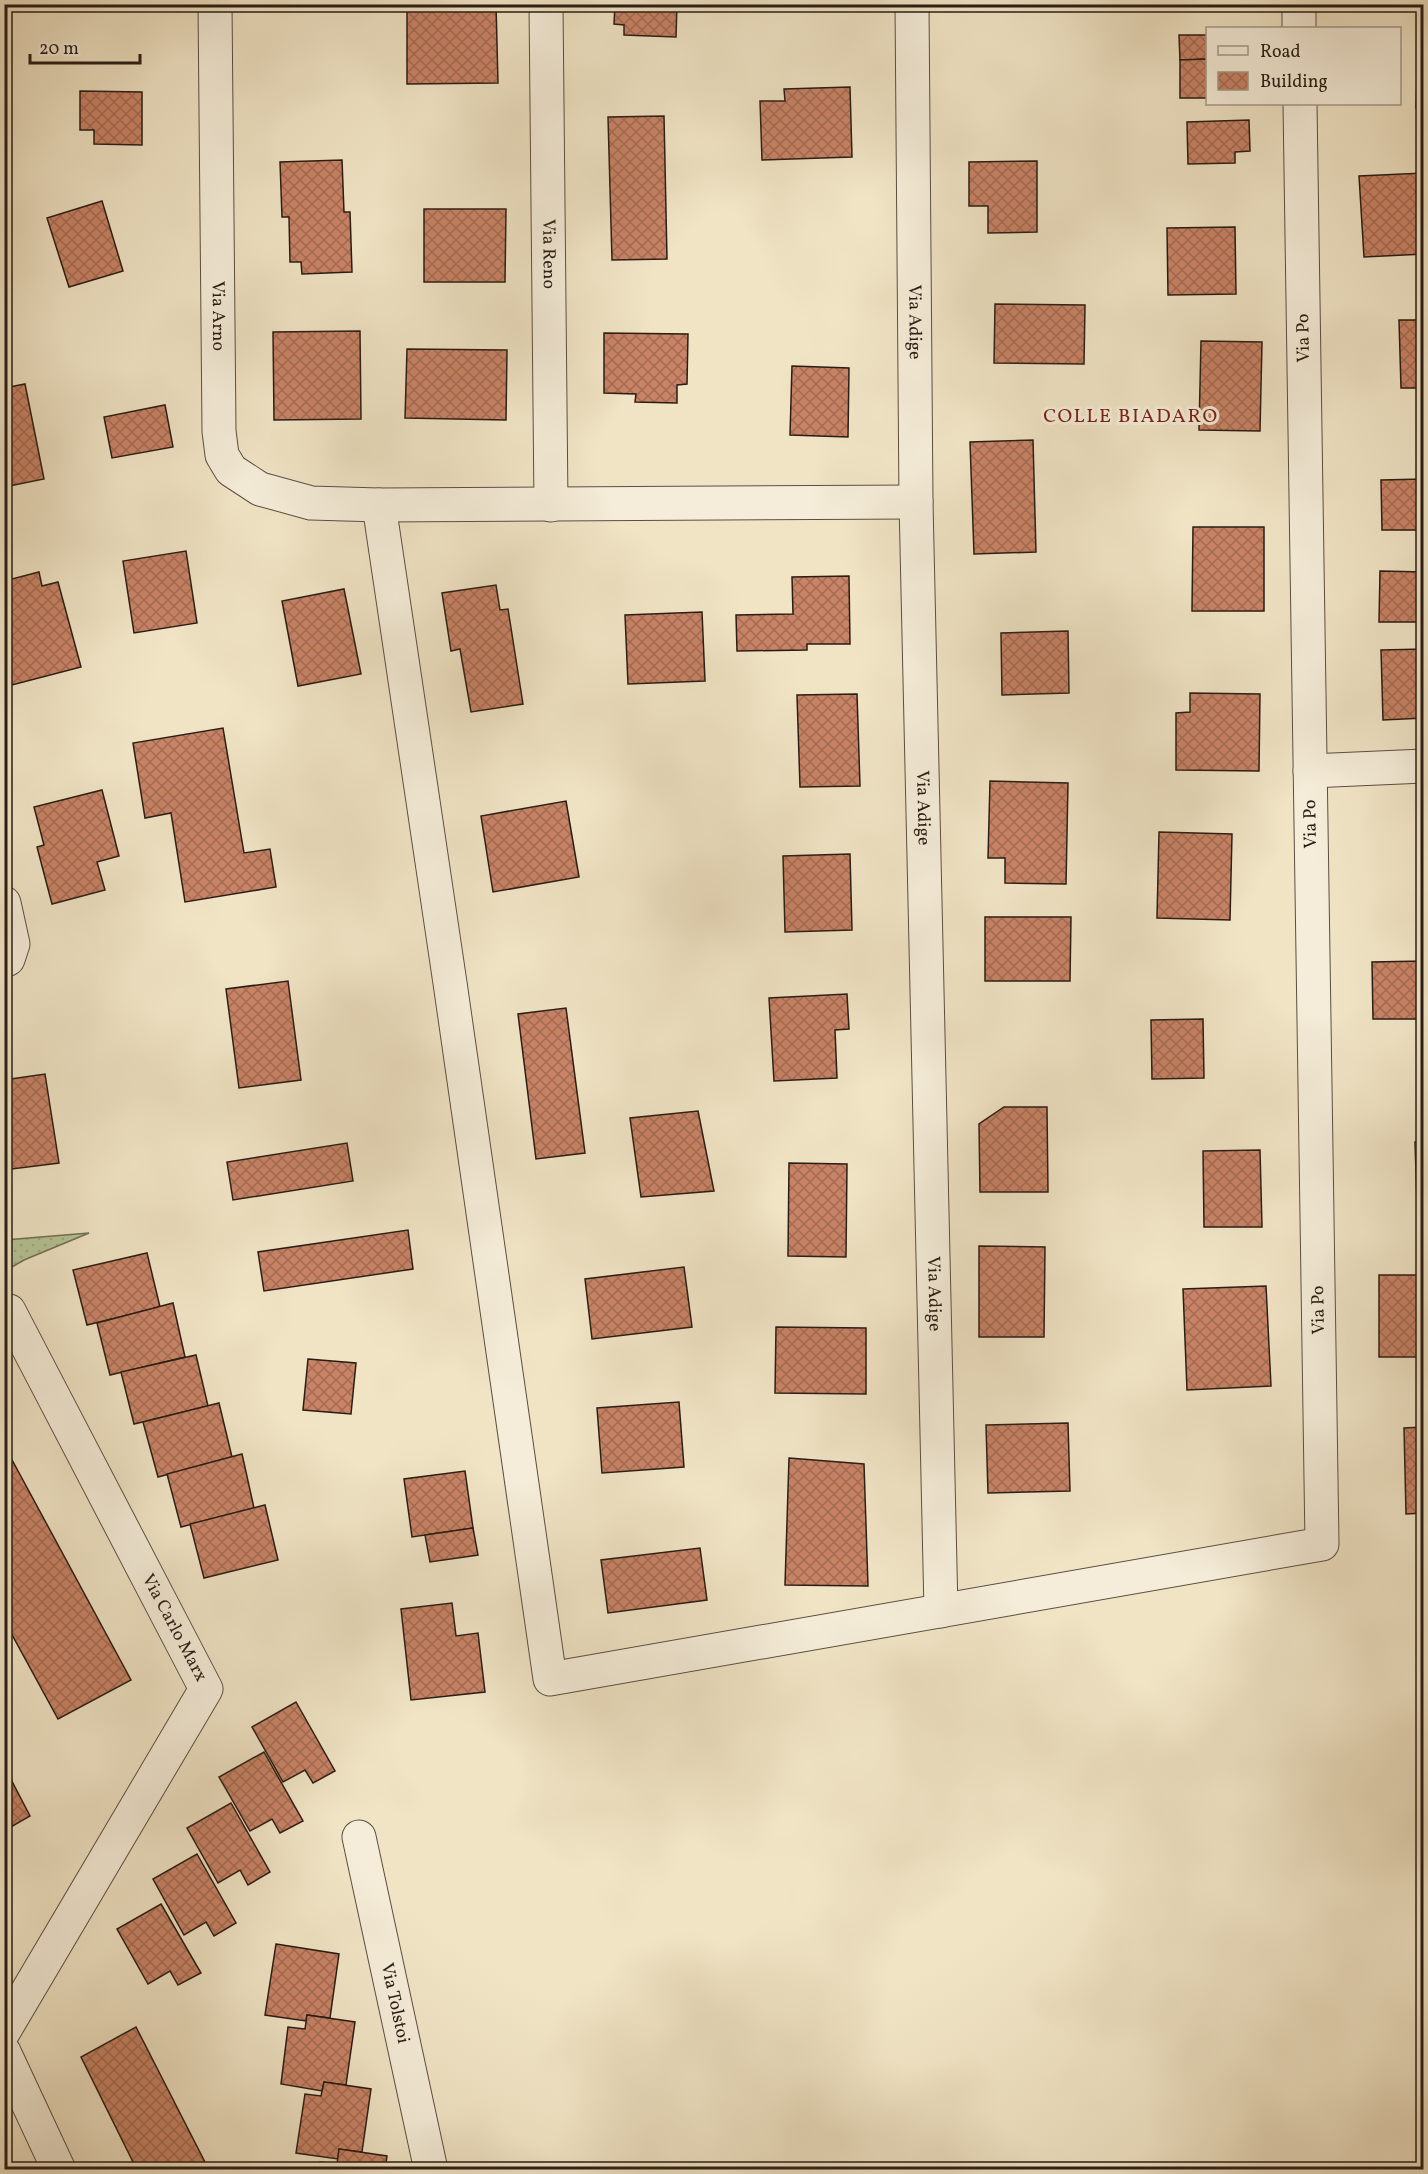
<svg xmlns="http://www.w3.org/2000/svg" width="1428" height="2174" font-family="Vollkorn,serif">
<style>
.grass{fill:url(#grass-dots);stroke:#707156;stroke-width:1.5}
.building{fill:url(#building-cross-hatch);stroke:#291d15;stroke-width:1.5}
.lines{fill:none;stroke-linecap:round;stroke-linejoin:round}
.street-casing{stroke:#5b4f41;stroke-width:35}
.street{stroke:#f5edd9;stroke-width:33}
.labels{text-anchor:middle;dominant-baseline:central;stroke-width:6;stroke-linejoin:round;paint-order:stroke}
.street-label{font-size:18px;fill:#291d15;stroke:#f5edd9}
.neighbourhood-label{font-size:20px;letter-spacing:1.5px;fill:#7a1f14;stroke:#f5edd9}
</style>
<defs>
<pattern id="grass-dots" width="8" height="8" patternUnits="userSpaceOnUse" patternTransform="scale(1.5)"><rect width="8" height="8" fill="#b6c597"/><path d="M2 2h.1M6 6h.1" fill="none" stroke="#9ca981" stroke-width="1.8" stroke-linecap="round"/></pattern>
<pattern id="building-cross-hatch" width="8" height="8" patternUnits="userSpaceOnUse" patternTransform="scale(1.5)"><rect width="8" height="8" fill="#c98366"/><path d="M0 0l8 8M0 8l8-8" fill="none" stroke="#a36b53"/></pattern>
</defs>
<rect width="100%" height="100%" fill="#f0e4c5"/>
<filter id="stains"><feTurbulence type="fractalNoise" baseFrequency=".00333" numOctaves="4"/><feColorMatrix values="0 0 0 0 .2 0 0 0 0 .09 0 0 0 0 .02 0 0 0 .5 -.17"/></filter>
<radialGradient id="worn" r=".72"><stop offset=".6" stop-color="#630" stop-opacity="0"/><stop offset="1" stop-color="#630" stop-opacity=".3"/></radialGradient>
<path class="grass" d="M89,1233l-65,27 -19,11v-31z"/>
<g class="building">
<path d="M407,4h89l2,79 -91,1z"/>
<path d="M615,4h62l-1,33 -52,-2v-10l-10,-1z"/>
<path d="M1419,9l5,1v98h-8z"/>
<path d="M1179,35h29v24l-28,1z"/>
<path d="M1208,59v39h-28v-38z"/>
<path d="M850,87l2,70 -90,3 -2,-59h25l-1,-12z"/>
<path d="M80,91l62,1v53l-48,-1v-14h-14z"/>
<path d="M664,116l3,143 -55,1 -4,-143z"/>
<path d="M1249,120l1,31 -15,1v11l-47,1 -1,-42z"/>
<path d="M342,160l2,52h6l2,60 -50,2 -1,-12h-11l-1,-45h-7l-2,-55z"/>
<path d="M1037,161v71l-49,1v-27h-19v-44z"/>
<path d="M1424,173v81l-60,3 -5,-81z"/>
<path d="M102,201l21,70 -54,16 -22,-69z"/>
<path d="M424,209h82l-1,73h-81z"/>
<path d="M1235,227l1,67 -68,1 -1,-67z"/>
<path d="M995,304l90,1 -1,59 -90,-1z"/>
<path d="M1399,320h25v68h-23z"/>
<path d="M360,331l1,88 -87,1 -1,-88z"/>
<path d="M604,333l84,1 -1,50 -10,1v18l-42,-1 1,-8 -32,-1z"/>
<path d="M1201,341l61,1 -2,89 -61,-1z"/>
<path d="M407,349l100,1 -1,70 -101,-2z"/>
<path d="M792,366l57,2 -1,69 -58,-2z"/>
<path d="M25,384l19,95 -40,8v-99z"/>
<path d="M165,405l8,42 -61,11 -8,-41z"/>
<path d="M1033,440l3,112 -62,2 -4,-112z"/>
<path d="M1424,479v51h-42l-1,-50z"/>
<path d="M1193,527h71v84h-72z"/>
<path d="M186,551l11,72 -63,10 -11,-72z"/>
<path d="M1380,571l44,1v50h-45z"/>
<path d="M39,572l3,14 16,-4 23,85 -77,20v-106z"/>
<path d="M849,576l1,68h-43v6l-70,1 -1,-36 57,-1 -1,-37z"/>
<path d="M496,585l4,25 8,-1 15,95 -52,8 -11,-63 -9,2 -9,-58z"/>
<path d="M344,589l17,85 -63,12 -16,-85z"/>
<path d="M702,612l3,69 -77,3 -3,-69z"/>
<path d="M1068,631l1,62 -67,2 -1,-62z"/>
<path d="M1424,649v69l-41,2 -2,-70z"/>
<path d="M1190,693l70,1 -1,77 -83,-1v-57l14,-1z"/>
<path d="M857,694l3,92 -60,1 -3,-92z"/>
<path d="M223,728l21,125 26,-4 6,38 -91,15 -14,-89 -26,5 -12,-75z"/>
<path d="M990,781l78,2 -2,101 -61,-1v-25h-17z"/>
<path d="M102,790l17,66 -22,6 8,28 -53,14 -15,-57 7,-2 -10,-38z"/>
<path d="M566,801l13,76 -86,15 -12,-76z"/>
<path d="M1159,832l73,2 -2,86 -73,-2z"/>
<path d="M850,854l2,76 -67,2 -2,-76z"/>
<path d="M985,917h86l-1,64h-85z"/>
<path d="M1424,961v58h-51l-1,-57z"/>
<path d="M288,981l13,99 -62,8 -13,-99z"/>
<path d="M847,994l2,35 -14,1 2,48 -63,3 -5,-83z"/>
<path d="M566,1008l19,145 -49,6 -18,-145z"/>
<path d="M1203,1019l1,59 -52,1 -1,-59z"/>
<path d="M45,1074l14,89 -55,7v-90z"/>
<path d="M1004,1107h43l1,85h-68l-1,-68z"/>
<path d="M698,1111l16,80 -73,6 -11,-79z"/>
<path d="M1415,1142h9v61h-7z"/>
<path d="M347,1143l6,38 -120,19 -6,-38z"/>
<path d="M1260,1150l2,77h-58l-1,-76z"/>
<path d="M789,1163l58,1 -1,93 -58,-1z"/>
<path d="M408,1230l5,39 -149,22 -6,-39z"/>
<path d="M979,1246l66,1 -1,90h-65z"/>
<path d="M147,1253l13,54 -73,18 -14,-55z"/>
<path d="M684,1267l8,60 -100,12 -7,-60z"/>
<rect x="1379" y="1275" width="45" height="82"/>
<path d="M1266,1286l5,100 -84,4 -4,-101z"/>
<path d="M173,1303l12,54 -75,18 -13,-52z"/>
<path d="M776,1327l90,1v66l-91,-1z"/>
<path d="M196,1355l12,51 -74,18 -13,-52z"/>
<path d="M308,1359l48,4 -5,51 -48,-4z"/>
<path d="M679,1402l5,65 -82,6 -5,-65z"/>
<path d="M219,1403l13,54 -74,20 -15,-55z"/>
<path d="M1068,1423l2,68 -82,2 -2,-68z"/>
<path d="M1424,1427v86l-18,1 -2,-86z"/>
<path d="M4,1445l127,235 -73,39 -54,-99z"/>
<path d="M242,1454l12,54 -73,19 -14,-53z"/>
<path d="M789,1458l75,6 4,122 -83,-1z"/>
<path d="M465,1471l8,57 -61,9 -8,-58z"/>
<path d="M265,1505l13,55 -74,18 -14,-54z"/>
<path d="M473,1528l5,27 -48,7 -5,-27z"/>
<path d="M700,1548l7,52 -99,13 -7,-53z"/>
<path d="M452,1603l4,33 22,-3 7,59 -74,8 -10,-91z"/>
<path d="M296,1702l39,69 -22,12 -8,-13 -22,12 -31,-55z"/>
<path d="M264,1752l39,69 -23,12 -8,-14 -22,12 -31,-54z"/>
<path d="M4,1766l26,50 -26,15z"/>
<path d="M231,1803l39,69 -22,13 -8,-15 -22,13 -31,-55z"/>
<path d="M197,1854l39,69 -22,13 -8,-14 -22,13 -31,-56z"/>
<path d="M161,1904l40,69 -23,12 -8,-14 -22,13 -31,-55z"/>
<path d="M276,1944l63,10 -9,64 -23,-3 -1,6 -41,-6z"/>
<path d="M307,2015l48,7 -9,63 -22,-3 -2,9 -41,-7 7,-57 17,2z"/>
<path d="M136,2027l73,143h-72l-56,-113z"/>
<path d="M324,2082l47,7 -9,63 -23,-3 -1,10 -42,-6 9,-59 16,2z"/>
<path d="M339,2149l48,7 -2,14h-66l1,-8 17,2z"/>
</g>
<g class="lines">
<defs>
<g id="street">
<path id="s1" d="M215,4l4,427 3,24 9,15 29,19 51,14 68,2 537,-3"/>
<path id="s2" d="M546,4l5,501"/>
<path id="s3" d="M912,4l4,498 25,1109"/>
<path d="M1299,4v24"/>
<path d="M379,505l71,478 100,696 772,-135 -22,-1440"/>
<path d="M1310,771l114,-5"/>
<path d="M4,903l9,41 -5,15 -4,2"/>
<path id="s4" d="M359,1837l72,333"/>
<path d="M4,2031l202,-342 -197,-378"/>
<path d="M4,2052l55,118"/>
</g>
</defs>
<use href="#street" class="street-casing"/>
<use href="#street" class="street"/>
</g>
<g class="labels">
<g class="street-label">
<text stroke="none"><textPath href="#s2" startOffset="250">Via Reno</textPath></text>
<text stroke="none"><textPath href="#s1" startOffset="312">Via Arno</textPath></text>
<text stroke="none"><textPath href="#s3" startOffset="318">Via Adige</textPath></text>
<text transform="translate(1304 338) rotate(-91)">Via Po</text>
<text stroke="none"><textPath href="#s3" startOffset="804">Via Adige</textPath></text>
<text transform="translate(1311 824) rotate(-91)">Via Po</text>
<text stroke="none"><textPath href="#s3" startOffset="1290">Via Adige</textPath></text>
<text transform="translate(1319 1310) rotate(-91)">Via Po</text>
<text transform="translate(174 1628) rotate(62)">Via Carlo Marx</text>
<text stroke="none"><textPath href="#s4" startOffset="170">Via Tolstoi</textPath></text>
</g>
<g class="neighbourhood-label">
<text x="1131" y="417">COLLE BIADARO</text>
</g>
</g>
<rect width="1428" height="2174" fill="none" stroke="#f0e4c5" stroke-width="24"/>
<rect x="6" y="6" width="1416" height="2162" fill="none" stroke="#291d15" stroke-width="3"/>
<rect x="12" y="12" width="1404" height="2150" fill="none" stroke="#291d15" stroke-width="1.5"/>
<rect x="1206" y="27" width="195" height="78" fill="#f5edd9" stroke="#a39a8b" stroke-width="1.5"/>
<rect x="1218" y="46" width="30" height="9" fill="#f5edd9" stroke="#a39a8b" stroke-width="1.5"/>
<text x="1260" y="57" font-size="18" fill="#291d15">Road</text>
<rect x="1218" y="72" width="30" height="18" fill="url(#building-cross-hatch)" stroke="#a39a8b" stroke-width="1.5"/>
<text x="1260" y="87" font-size="18" fill="#291d15">Building</text>
<path d="M30 54v9h110v-9" fill="none" stroke="#291d15" stroke-width="3"/>
<text x="39" y="54" font-size="18" fill="#291d15" stroke="#f5edd9" stroke-width="4.5" paint-order="stroke">20 m</text>
<rect width="100%" height="100%" filter="url(#stains)"/>
<rect width="100%" height="100%" fill="url(#worn)"/>
</svg>
